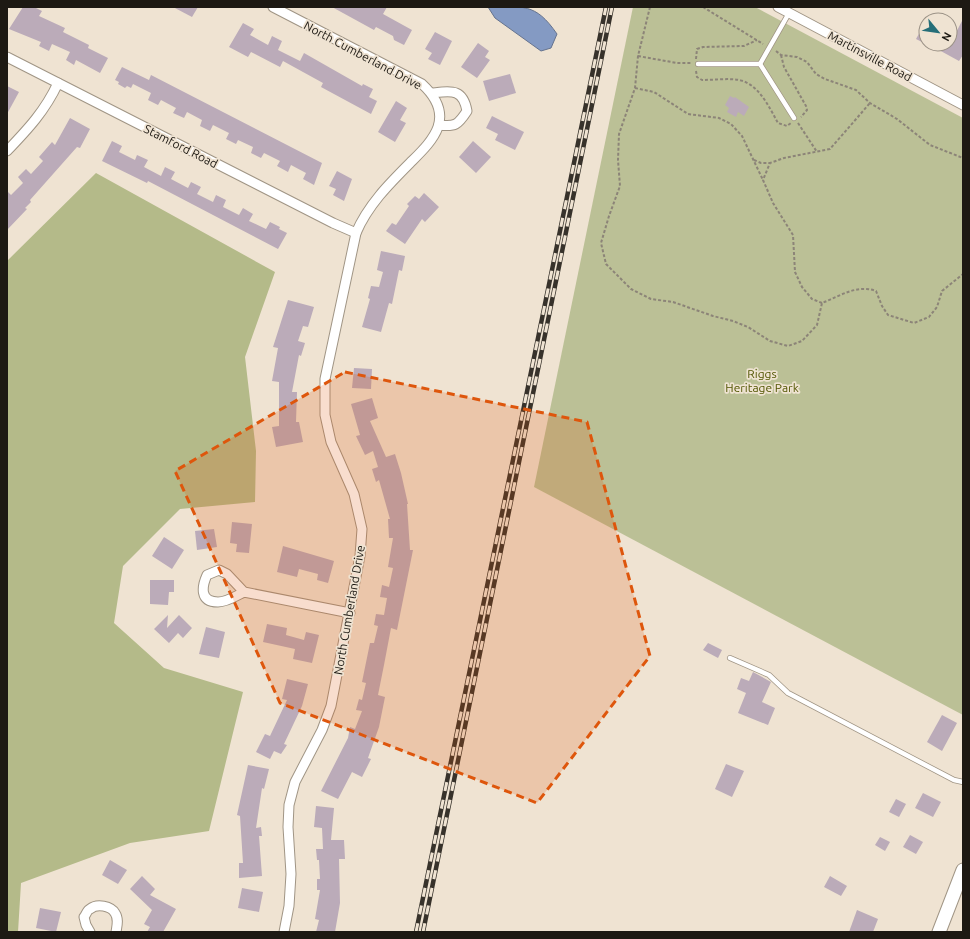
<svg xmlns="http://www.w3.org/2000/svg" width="970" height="939" font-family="Ubuntu,sans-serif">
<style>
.green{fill:#bbc096}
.forest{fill:#b4ba89}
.water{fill:#849ac3;stroke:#65738e}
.building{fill:#bbabb9}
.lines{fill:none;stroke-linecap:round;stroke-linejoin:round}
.lane-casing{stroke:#a09585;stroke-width:6}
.street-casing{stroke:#a09585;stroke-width:11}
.secondary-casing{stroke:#a09585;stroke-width:15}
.path{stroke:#8c8478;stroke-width:2;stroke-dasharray:3 2;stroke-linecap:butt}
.lane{stroke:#fff;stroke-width:4.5}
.street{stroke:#fff;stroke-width:9}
.secondary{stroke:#fff;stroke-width:13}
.rail-casing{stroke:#37322b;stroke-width:4.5}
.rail{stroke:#efe3d2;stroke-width:3;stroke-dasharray:9;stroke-linecap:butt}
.marked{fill:#de560c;fill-opacity:0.2;stroke:#de560c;stroke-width:3;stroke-dasharray:8 5;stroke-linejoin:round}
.labels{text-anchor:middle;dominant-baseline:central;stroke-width:3.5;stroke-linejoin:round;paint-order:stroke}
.street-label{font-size:12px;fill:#1d1913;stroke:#efe3d2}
.park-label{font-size:12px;fill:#525603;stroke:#efe3d2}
</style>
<rect width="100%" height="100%" fill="#efe3d2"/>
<path class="green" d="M633,7h122l208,111v597l-429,-228z"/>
<path class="forest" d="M96,173l179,99 -30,85 11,94 -1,51 -75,7 -57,57 -9,57 50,45 79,24 -34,139 -79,12 -109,40 -3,49h-11v-671z"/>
<path class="water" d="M488,7c35,0 47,-5 69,27l-6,14 -10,3 -46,-33z"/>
<g class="building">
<path d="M23,7h11l8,4 -3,5 26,12 -2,4 26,13 -1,3 20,10 -8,15 -24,-13 -2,5 -8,-5 4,-8 -18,-8 -3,7 -10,-5 2,-4 -32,-13z"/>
<path d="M173,7h25l-6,10z"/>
<path d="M332,7h55l-4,7 29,16 -8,15 -10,-5 -1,-4 -17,-9 -2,3z"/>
<path d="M963,19v36l-4,6 -31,-17h22z"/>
<path d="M926,21v23l-10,-5z"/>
<path d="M243,23l11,6 -4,6 18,10 4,-9 10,5 -4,9 22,11 4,-8 58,33 1,-2 10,5 -4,8 8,4 -6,13 -50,-27 2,-4 -40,-22 -3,6 -29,-15 -3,5 -19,-10z"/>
<path d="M435,32l17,9 -12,24 -12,-6 4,-6 -7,-4z"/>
<path d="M478,43l11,8 -4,6 5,3 -13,18 -16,-11z"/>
<path d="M122,67l27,13 2,-5 171,88 -8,22 -11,-6 3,-6 -15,-8 -3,7 -11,-6 3,-5 -16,-8 -3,5 -10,-5 2,-6 -15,-7 -2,4 -10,-5 3,-6 -16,-8 -3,6 -10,-5 2,-6 -15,-8 -3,6 -11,-5 3,-5 -15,-8 -3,5 -10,-5 3,-7 -18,-9 -2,4 -4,-2 -2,2 -7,-4 1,-2 -4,-2z"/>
<path d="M510,74l6,19 -27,8 -6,-20z"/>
<path d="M7,86l12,6 -12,22z"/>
<path d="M730,96l4,2 1,-1 14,10 -5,9 -6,-4 -2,5 -9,-5 2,-4 -4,-3z"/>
<path d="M396,101l11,7 -7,12 6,3 -11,19 -17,-10z"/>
<path d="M492,116l32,16 -9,18 -20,-10 3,-6 -12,-6z"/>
<path d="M70,118l20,11 -10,19 -3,-1 -47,53 1,2 -6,6 2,1 -20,21v-39l4,4 12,-12 -5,-6 8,-8 5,5 12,-13 -4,-4 13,-15 3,3z"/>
<path d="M112,141l10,5 -3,6 16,8 2,-5 11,5 -4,7 17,9 4,-9 10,5 -4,7 17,9 3,-6 10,5 -4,7 16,8 3,-7 10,5 -3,7 16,8 4,-7 10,6 -4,7 17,8 4,-7 10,5 -1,2 8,4 -9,16 -130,-68 -1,2 -45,-22z"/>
<path d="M473,141l18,16 -15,16 -17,-16z"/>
<path d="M337,171l15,8 -8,22 -11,-6 3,-6 -7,-3z"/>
<path d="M424,193l15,14 -14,15 -3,-3 -17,25 -19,-13 6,-8 4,2 13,-19 -2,-2 8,-8 4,3z"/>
<path d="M381,251l24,5 -3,15 -3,-1 -7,34 -3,-1 -8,29 -19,-5 8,-28 -2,-1 3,-12 8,1 4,-15 -6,-2z"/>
<path d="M288,300l26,7 -6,20 -5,-1 -5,15 7,2 -4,13 -2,-1 -7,37h5l-1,30h3l4,20 -27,5 -4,-20 7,-1v-44l-7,-1 6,-33 -5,-1z"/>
<path d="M354,368l18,1 -1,20 -19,-1z"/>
<path d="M372,398l6,20 -8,3 16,36 9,-3 6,19 7,31h-1l3,46h3l-16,80 -6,-2 -7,37 -6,30 7,2 -6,30 -11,31 3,1 -9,18 -10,-5 -14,27 -17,-8 27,-53 2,-11 5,2 7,-18 -6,-1 3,-11 3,1 4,-17 -4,-1 8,-39h4l4,-17 -4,-1 2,-11 8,1 3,-17 -7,-1 2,-12 7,2 4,-19 -5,-1 5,-29h-4l-1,-19h2l-11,-39 -3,2 -4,-13 6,-2 -5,-16 -8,4 -9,-19 4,-1 -9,-31z"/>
<path d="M232,522l20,2 -3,29 -13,-1 1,-8 -7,-1z"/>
<path d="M214,529l3,18 -20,3 -2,-19z"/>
<path d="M164,537l20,13 -12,19 -20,-13z"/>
<path d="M283,546l51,15 -6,22 -11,-3 1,-6 -19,-5 -2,8 -20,-5z"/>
<path d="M150,580h24v12h-5l-1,13 -18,-1z"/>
<path d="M168,615l-1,13 12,-13 13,13 -9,10 -5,-5 -9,10 -15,-14z"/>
<path d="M267,624l20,4 -1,7 18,5 2,-8 13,3 -7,28 -19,-4 2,-10 -32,-7z"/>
<path d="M206,627l19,5 -6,26 -20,-4z"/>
<path d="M708,643l14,7 -4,8 -15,-8z"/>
<path d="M753,672l18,10 -9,20 13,6 -7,17 -30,-12 8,-20 -9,-4 4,-11 8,3z"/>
<path d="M287,679l21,5 -6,22 -18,38 3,1 -6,9 -7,-3 -4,8 -14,-7 9,-18 5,2 17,-36 -5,-1z"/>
<path d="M942,715l15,8 -15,28 -15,-9z"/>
<path d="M726,764l18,7 -12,26 -17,-8z"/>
<path d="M248,765l21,4 -5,20 -2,-1 -6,40 5,-1 1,9h-3l3,40 -23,2v-15h4l-3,-47 -3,-1z"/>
<path d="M923,793l18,9 -8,15 -18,-9z"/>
<path d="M896,799l10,5 -7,13 -10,-5z"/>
<path d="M316,806l18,2 -3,32h13l1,19h-6l1,44 -5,29h-19l3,-12 -4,-1 5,-29h-3v-11h3l-1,-19h-2l-1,-11h7l-1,-21 -8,-1z"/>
<path d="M910,835l13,7 -7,12 -13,-7z"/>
<path d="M880,837l10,5 -5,9 -10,-6z"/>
<path d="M110,860l17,10 -9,14 -16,-9z"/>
<path d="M142,876l13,13 -5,6 26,14 -13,23h-16l3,-5 -6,-3 8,-14 -22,-21z"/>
<path d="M830,876l17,10 -6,10 -17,-9z"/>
<path d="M242,888l21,4 -4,20 -21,-4z"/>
<path d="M40,908l21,4 -5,20 -20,-4z"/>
<path d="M857,910l21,9 -5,13h-24z"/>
</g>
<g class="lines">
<defs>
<g id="lane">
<path d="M698,64h62l34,54"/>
<path d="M760,64l29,-51"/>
<path d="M730,658l39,17 19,18 166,87 9,2"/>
</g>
<g id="street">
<path d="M273,7l149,77c12,11 22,25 16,43 -5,14 -18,26 -28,36 -21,21 -42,42 -54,70l-31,146v36l6,27 23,52 8,35 -2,27 -29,150 -9,24 -27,52 -6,23 -1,22 3,47 -2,32 -5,26"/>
<path d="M778,7l185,98"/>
<path d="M7,57l326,166 23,10"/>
<path d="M432,93c19,-2 31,-5 35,18 -9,14 -12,16 -28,14"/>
<path d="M7,151c21,-22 38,-40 51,-68"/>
<path d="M244,592l-17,-18 -8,-4 -12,5c-5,11 -8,27 11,27 9,0 18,-6 26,-10l106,21"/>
<path d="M90,932l-4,-7 -2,-8c2,-2 3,-7 6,-8 7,-6 21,-3 25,4 4,6 2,13 1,19"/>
</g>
<path id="secondary" d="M939,932l24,-62"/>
</defs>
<use href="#lane" class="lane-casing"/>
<use href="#street" class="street-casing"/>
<use href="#secondary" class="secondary-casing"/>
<g class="path">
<path d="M650,7l-12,49 -3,32 -16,46 -1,26 2,26 -11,30 -8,27 5,21 25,25 20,10 22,3 40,14 20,5 15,6 22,14 18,5 14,-5 15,-16 5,-22c18,-7 35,-19 54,-12l6,15 6,9 26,8 15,-6 8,-10 5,-16 21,-17"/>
<path d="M703,7l60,37"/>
<path d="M776,51l5,4 16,2 10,5 9,12 9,5 31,11 14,13 27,16 33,26 33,13"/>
<path d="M781,55l3,12 22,39 1,4 -6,7"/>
<path d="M638,56l39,7h14"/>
<path d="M696,59l1,-10 6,-2 41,-1 13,-6"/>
<path d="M696,71l1,6 5,3c12,0 26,-2 37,0 20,4 30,27 39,43l9,3 4,-3"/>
<path d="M635,88l19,4 34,22 31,4 12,6 11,12 21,44"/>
<path d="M798,123l19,29"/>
<path d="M754,160l7,3h9"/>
<path d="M822,303l-10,-4 -10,-12 -7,-15 -2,-37 -20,-32 -10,-23 7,-17 14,-5 46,-9 40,-46"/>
</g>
<use href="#lane" class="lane"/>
<use href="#street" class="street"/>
<use href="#secondary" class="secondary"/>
<defs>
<g id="rail">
<path d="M416,932l190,-925"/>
<path d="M423,932l189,-925"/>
</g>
</defs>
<use href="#rail" class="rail-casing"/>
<use href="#rail" class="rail"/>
</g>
<path class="marked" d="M345,372l242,50 63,234 -113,147 -257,-100 -105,-232z"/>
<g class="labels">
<g class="street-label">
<text transform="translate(363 55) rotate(28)">North Cumberland Drive</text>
<text transform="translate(870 56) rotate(28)">Martinsville Road</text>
<text transform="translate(181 146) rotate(27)">Stamford Road</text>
<text transform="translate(349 610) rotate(-80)">North Cumberland Drive</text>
</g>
<g class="park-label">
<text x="762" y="373">Riggs<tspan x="762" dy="14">Heritage Park</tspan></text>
</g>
</g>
<rect width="970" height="939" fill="none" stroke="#1d1913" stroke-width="16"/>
<g transform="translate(938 32) rotate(119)"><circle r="19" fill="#efe3d2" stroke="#9b9286"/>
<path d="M0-3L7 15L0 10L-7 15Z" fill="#256e78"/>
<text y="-6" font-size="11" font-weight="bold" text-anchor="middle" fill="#1d1913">N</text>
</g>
</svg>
